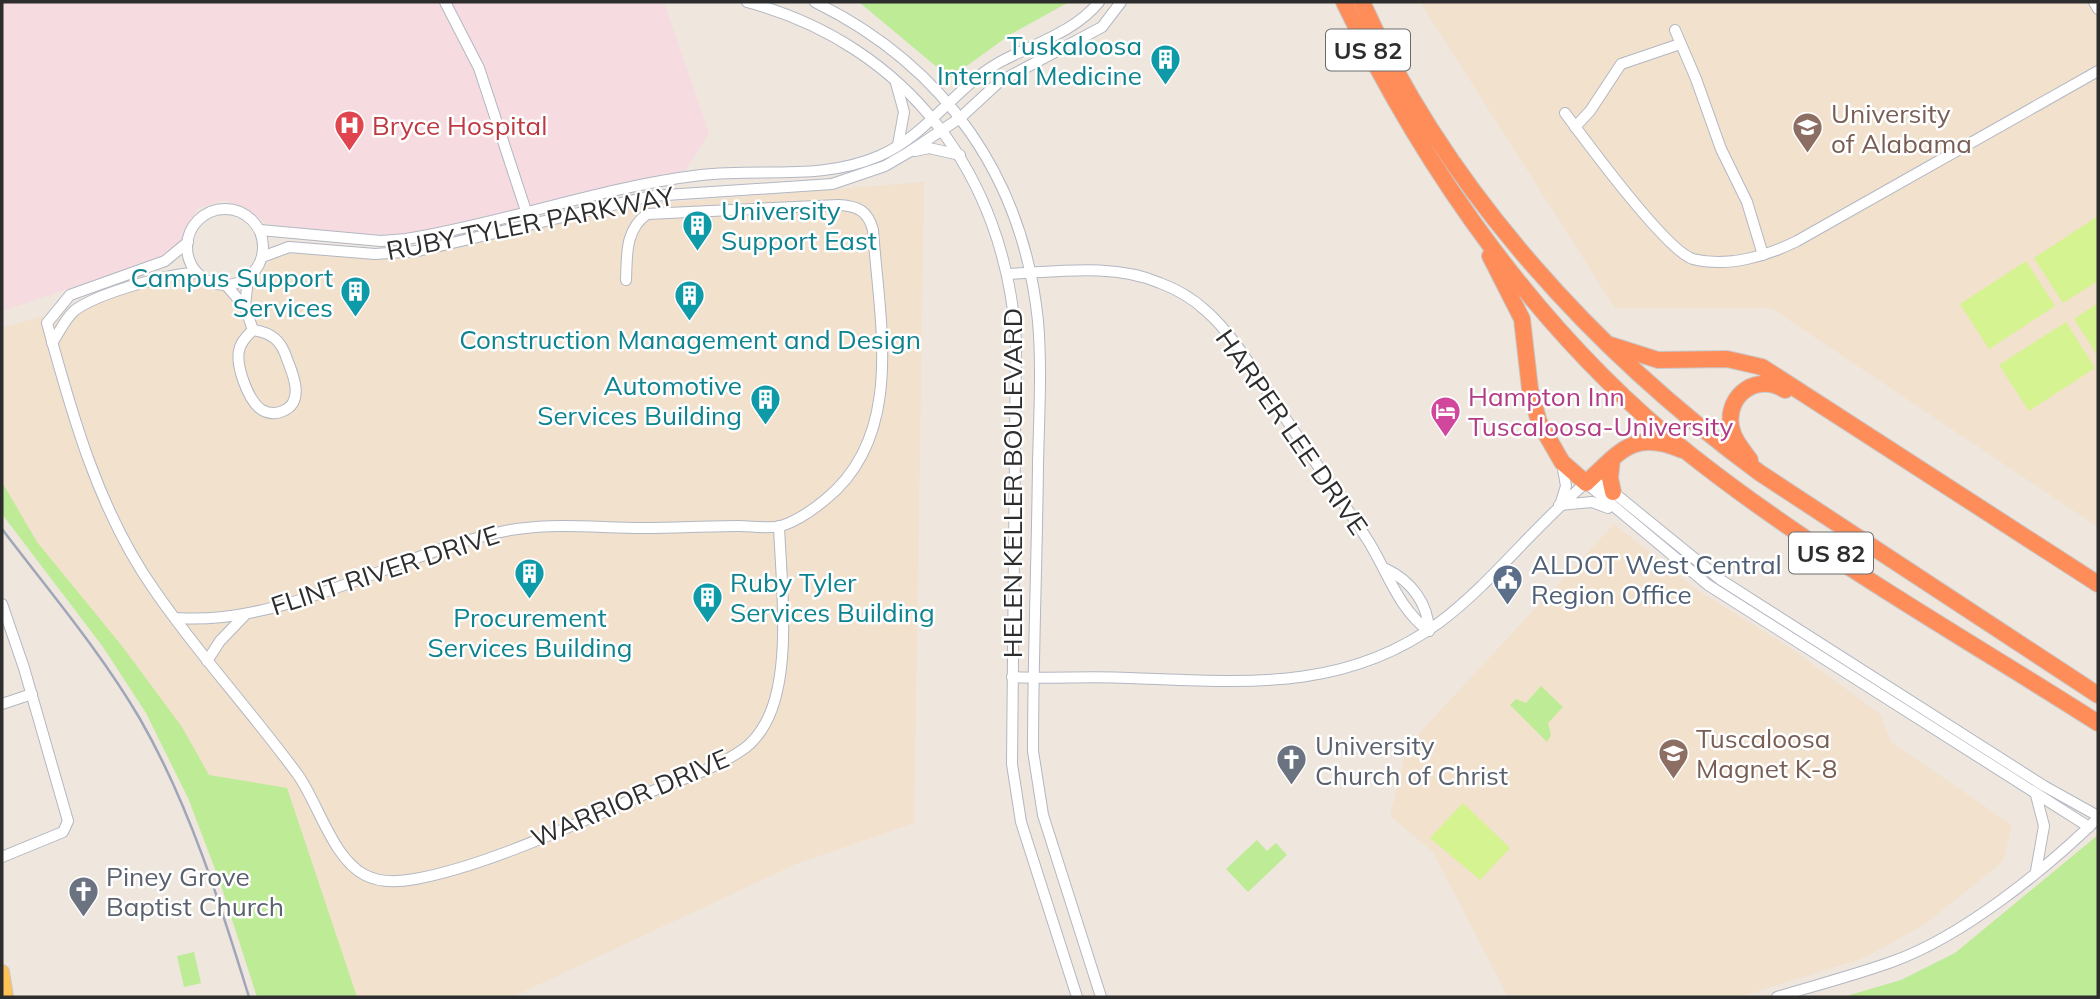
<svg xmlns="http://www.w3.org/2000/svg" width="2100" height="999" font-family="Mulish,sans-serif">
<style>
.education{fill:#f2e1cc}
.medical{fill:#f6dbe0}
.green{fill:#bdeb96}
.pitch{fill:#d5f390}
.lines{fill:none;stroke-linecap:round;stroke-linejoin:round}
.minor-casing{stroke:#b2b7c2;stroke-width:12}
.major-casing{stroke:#c8c8c8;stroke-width:16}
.highway-casing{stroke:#c8c8c8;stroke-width:18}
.minor{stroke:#fff;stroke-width:10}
.major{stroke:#ffc254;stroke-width:14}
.highway{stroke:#ff8d5a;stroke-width:16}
.rail{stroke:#a0a6b9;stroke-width:2.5}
.labels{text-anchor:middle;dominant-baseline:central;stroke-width:5;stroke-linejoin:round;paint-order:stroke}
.shield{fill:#fff;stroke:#6c6c6c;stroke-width:2}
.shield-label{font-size:24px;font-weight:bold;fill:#2d2d2d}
.culture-label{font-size:26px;fill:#0d838f;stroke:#fff;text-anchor:end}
.education-label{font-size:26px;fill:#785e54;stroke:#fff;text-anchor:start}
.health-label{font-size:26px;fill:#be3a42;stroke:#fff;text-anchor:start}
.street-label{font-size:26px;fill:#2d2d2d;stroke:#fff}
.hotel-label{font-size:26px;fill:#b23c85;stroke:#fff;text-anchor:start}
.service-label{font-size:26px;fill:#4e5e75;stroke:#fff;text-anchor:start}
.worship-label{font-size:26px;fill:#5b616d;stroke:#fff;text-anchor:start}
</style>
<rect width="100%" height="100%" fill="#efe6de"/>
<g class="education">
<path d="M1420,2h678v525l-327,-219h-156z"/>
<path d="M924,182l-10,641 -118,41 -284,133h-155l-70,-209 -78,-12 -37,-41 -170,-243v-164l176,-51 15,2 30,13 32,-11 14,-19 17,-11 120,6 244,-53z"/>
<path d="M1614,524l83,66 95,59 88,65 11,28 121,83 -9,36 -76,62 -63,35 -125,39h-231l-75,-145 -43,-36 18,-71z"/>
</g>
<path class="medical" d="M2,2h662l45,131 -24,38 -258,60 -37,4 -108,-7 -14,-3 -20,-15 -24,-10 -26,8 -19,38 -10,9 -167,56z"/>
<g class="green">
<path d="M859,2h210l-58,32 -61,44z"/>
<path d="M2,482l35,60 85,104 60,81 27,48 78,13 70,209h-100l-37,-115 -32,-84 -42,-85 -43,-66 -101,-133z"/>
<path d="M1541,686l22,21 -15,16 3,12 -4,7 -37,-37 6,-6 10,4z"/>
<path d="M2098,835v162h-255l58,-17 54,-27z"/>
<path d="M1257,840l10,11 9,-8 11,12 -39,37 -22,-23z"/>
<path d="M194,952l7,31 -17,4 -7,-31z"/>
</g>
<g class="pitch">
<path d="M2098,216v65l-35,22 -29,-45z"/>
<path d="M2026,261l29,45 -66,43 -29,-45z"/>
<path d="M2098,303v53l-24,-37z"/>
<path d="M2066,322l29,46 -66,43 -30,-46z"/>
<path d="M1463,803l47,45 -30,32 -50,-42z"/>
</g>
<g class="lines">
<defs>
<g id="minor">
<path d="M445,2l34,66 49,149"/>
<path d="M747,2c161,43 258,174 269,338l-4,424 9,58 56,175"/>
<path d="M815,2c130,64 208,175 223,319 4,47 1,96 0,143 -1,96 -5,191 -5,287l10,64 58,182"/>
<path d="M2094,2l4,7"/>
<path d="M1675,30l21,49 25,70 26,53 16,53"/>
<path d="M896,83l8,29 -6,33"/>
<path d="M1565,113c20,27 101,138 128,146 34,9 74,-3 104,-18l301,-170"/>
<path d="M1575,127l15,-16 31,-47 59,-20"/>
<path d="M915,151l14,-3 31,7"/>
<circle cx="225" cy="247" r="38"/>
<path d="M260,230l121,11 25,-2c99,-16 195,-52 295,-64 61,-7 120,6 178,-19 49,-21 76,-69 121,-94 33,-18 75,-30 99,-60"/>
<path d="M188,242l-23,19 -95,34 -23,28c25,92 52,189 108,268 44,64 97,121 143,184 20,28 35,84 67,100 15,8 34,7 50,4 72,-13 162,-56 230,-85 32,-13 71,-25 100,-46 8,-6 15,-15 20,-24 28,-49 16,-143 14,-198"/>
<path d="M262,257l27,-10 86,7 43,-3 233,-55 181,-12 53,-18 24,-14 51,-34 39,-36 103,-55 19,-25"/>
<path d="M1007,274c50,-2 106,-11 153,9 16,6 32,15 45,27 29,25 49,62 70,93 31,46 62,90 92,136 20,31 31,70 62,92"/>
<path d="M226,285l19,22 8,23"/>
<path d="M245,307l3,-29"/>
<path d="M253,330c19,3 28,10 34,29 6,15 18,43 -4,52 -7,3 -14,3 -21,-1 -14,-9 -28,-47 -22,-63 3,-8 8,-12 13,-17z"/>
<path d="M52,343c7,-10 13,-24 22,-32 21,-17 95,-38 123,-38"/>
<path d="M1586,483l9,-1 18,10 108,88 323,206 54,30"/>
<path d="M1586,483l122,102 381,242"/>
<path d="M1561,502l5,-16 -4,-23"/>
<path d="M1559,505l33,-3 16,6"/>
<path d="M1386,569c25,12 42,34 43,62"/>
<path d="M2,604l22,64 44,153 -5,11 -61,25"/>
<path d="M176,618c107,8 217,-61 320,-85 49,-12 98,-5 147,-5 32,0 64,-2 96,-2 12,0 30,3 42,0 16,-5 33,-17 45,-27 80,-65 53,-179 47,-269 -5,-19 -15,-24 -34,-25l-192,9c-22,16 -20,41 -21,66"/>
<path d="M207,661l13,-20 24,-25"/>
<path d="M1012,677c39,2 78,-1 117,1 112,4 215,15 311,-56 53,-40 94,-96 146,-139"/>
<path d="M2,704l30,-10"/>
<path d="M2036,795l8,31 -8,45"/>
<path d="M1777,997c39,-12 79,-22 117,-36 69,-25 152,-92 204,-143"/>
</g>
<path id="major" d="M2,972l4,25"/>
<g id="highway">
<path d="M1344,2c82,171 198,335 348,454 127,100 270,180 406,267"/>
<path d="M1362,2c83,187 234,351 398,471l338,222"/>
<path d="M1490,256l32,63 8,70 9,33 23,40 24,21c34,-31 47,-54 96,-33"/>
<path d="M1611,345l47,15 69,-1 35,8 336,217"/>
<path d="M1612,459l-2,19 3,14"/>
<path d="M1750,460c-8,-11 -17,-21 -19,-34 -5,-33 28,-53 54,-36"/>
</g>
</defs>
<use href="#minor" class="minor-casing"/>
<use href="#major" class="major-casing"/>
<use href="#highway" class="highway-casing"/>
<use href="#minor" class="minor"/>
<use href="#major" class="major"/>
<use href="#highway" class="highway"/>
<path class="rail" d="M2,529c47,62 99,123 138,190 49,85 80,184 109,278"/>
</g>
<defs>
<symbol id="building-pin" viewBox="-11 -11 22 30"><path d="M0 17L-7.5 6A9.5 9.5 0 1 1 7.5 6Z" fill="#0f9aa8" stroke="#fff"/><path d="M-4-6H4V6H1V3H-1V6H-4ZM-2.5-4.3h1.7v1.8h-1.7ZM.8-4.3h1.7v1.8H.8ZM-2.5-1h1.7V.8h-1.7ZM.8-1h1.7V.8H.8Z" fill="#fff"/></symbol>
<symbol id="hospital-pin" viewBox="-11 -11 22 30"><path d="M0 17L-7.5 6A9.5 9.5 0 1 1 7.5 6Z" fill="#e0444e" stroke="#fff"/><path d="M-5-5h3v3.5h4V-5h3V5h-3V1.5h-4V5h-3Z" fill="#fff"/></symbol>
<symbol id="university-pin" viewBox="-11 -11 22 30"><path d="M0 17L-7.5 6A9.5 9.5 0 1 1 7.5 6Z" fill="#8d6e63" stroke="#fff"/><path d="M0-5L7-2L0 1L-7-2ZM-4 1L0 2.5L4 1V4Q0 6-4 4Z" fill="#fff"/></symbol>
<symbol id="hotel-pin" viewBox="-11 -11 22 30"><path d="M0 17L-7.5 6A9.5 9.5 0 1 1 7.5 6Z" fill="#d1479c" stroke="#fff"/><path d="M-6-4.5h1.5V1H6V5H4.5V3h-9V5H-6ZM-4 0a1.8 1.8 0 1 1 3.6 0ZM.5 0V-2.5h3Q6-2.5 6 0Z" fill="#fff"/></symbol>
<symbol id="civic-pin" viewBox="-11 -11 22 30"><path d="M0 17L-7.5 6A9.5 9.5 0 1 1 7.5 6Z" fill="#5c6f8a" stroke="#fff"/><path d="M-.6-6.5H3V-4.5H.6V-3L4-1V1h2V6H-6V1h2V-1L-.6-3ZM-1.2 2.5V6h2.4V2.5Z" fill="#fff"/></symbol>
<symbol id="school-pin" viewBox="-11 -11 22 30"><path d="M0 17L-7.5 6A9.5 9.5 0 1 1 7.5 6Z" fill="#8d6e63" stroke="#fff"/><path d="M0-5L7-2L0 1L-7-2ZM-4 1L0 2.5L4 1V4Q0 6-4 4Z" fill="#fff"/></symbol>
<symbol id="church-pin" viewBox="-11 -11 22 30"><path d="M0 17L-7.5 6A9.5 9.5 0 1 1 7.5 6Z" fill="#6b7280" stroke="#fff"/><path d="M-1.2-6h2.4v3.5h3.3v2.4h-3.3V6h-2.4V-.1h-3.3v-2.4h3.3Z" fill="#fff"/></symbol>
</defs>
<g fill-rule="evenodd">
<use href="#building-pin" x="1148" y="42" width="35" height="47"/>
<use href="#hospital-pin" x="332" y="108" width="35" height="47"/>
<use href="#university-pin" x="1790" y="110" width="35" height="47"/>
<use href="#building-pin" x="680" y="208" width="35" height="47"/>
<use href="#building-pin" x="338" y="274" width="35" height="47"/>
<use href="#building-pin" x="672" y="278" width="35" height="47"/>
<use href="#building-pin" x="748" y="382" width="35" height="47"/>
<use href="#hotel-pin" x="1428" y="394" width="35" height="47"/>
<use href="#building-pin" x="512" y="556" width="35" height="47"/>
<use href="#civic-pin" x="1490" y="562" width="35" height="47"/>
<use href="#building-pin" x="690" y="580" width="35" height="47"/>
<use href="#school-pin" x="1656" y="736" width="35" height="47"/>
<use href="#church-pin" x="1274" y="742" width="35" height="47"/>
<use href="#church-pin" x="66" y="874" width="35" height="47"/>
</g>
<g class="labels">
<g class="shield">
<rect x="1326" y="29.5" width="84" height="41" rx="5"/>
<rect x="1789" y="532.5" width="84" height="41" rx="5"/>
</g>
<g class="shield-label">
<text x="1368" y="50">US 82</text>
<text x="1831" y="553">US 82</text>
</g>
<g class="culture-label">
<text x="1142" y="45">Tuskaloosa<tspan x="1142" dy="30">Internal Medicine</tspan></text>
<text x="721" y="210" text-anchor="start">University<tspan x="721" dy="30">Support East</tspan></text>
<text x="333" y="277">Campus Support<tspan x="333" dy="30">Services</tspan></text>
<text x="690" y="339" text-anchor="middle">Construction Management and Design</text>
<text x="742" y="385">Automotive<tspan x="742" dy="30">Services Building</tspan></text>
<text x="730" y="582" text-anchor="start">Ruby Tyler<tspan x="730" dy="30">Services Building</tspan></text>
<text x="530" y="617" text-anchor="middle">Procurement<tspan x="530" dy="30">Services Building</tspan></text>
</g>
<g class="education-label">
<text x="1831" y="113">University<tspan x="1831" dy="30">of Alabama</tspan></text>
<text x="1696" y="738">Tuscaloosa<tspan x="1696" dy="30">Magnet K-8</tspan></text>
</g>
<g class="health-label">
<text x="372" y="125">Bryce Hospital</text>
</g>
<g class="street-label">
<text transform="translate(530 223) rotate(-11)">RUBY TYLER PARKWAY</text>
<text transform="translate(1292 432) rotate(55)">HARPER LEE DRIVE</text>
<text transform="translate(1012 483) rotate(-90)">HELEN KELLER BOULEVARD</text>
<text transform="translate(385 570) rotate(-18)">FLINT RIVER DRIVE</text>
<text transform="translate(630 798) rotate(-23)">WARRIOR DRIVE</text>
</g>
<g class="hotel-label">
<text x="1468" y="396">Hampton Inn<tspan x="1468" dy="30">Tuscaloosa-University</tspan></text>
</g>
<g class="service-label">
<text x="1531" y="564">ALDOT West Central<tspan x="1531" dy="30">Region Office</tspan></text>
</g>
<g class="worship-label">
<text x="1315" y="745">University<tspan x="1315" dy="30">Church of Christ</tspan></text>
<text x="106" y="876">Piney Grove<tspan x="106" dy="30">Baptist Church</tspan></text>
</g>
</g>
<rect width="2100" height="999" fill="none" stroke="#2d2d2d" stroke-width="7"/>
</svg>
